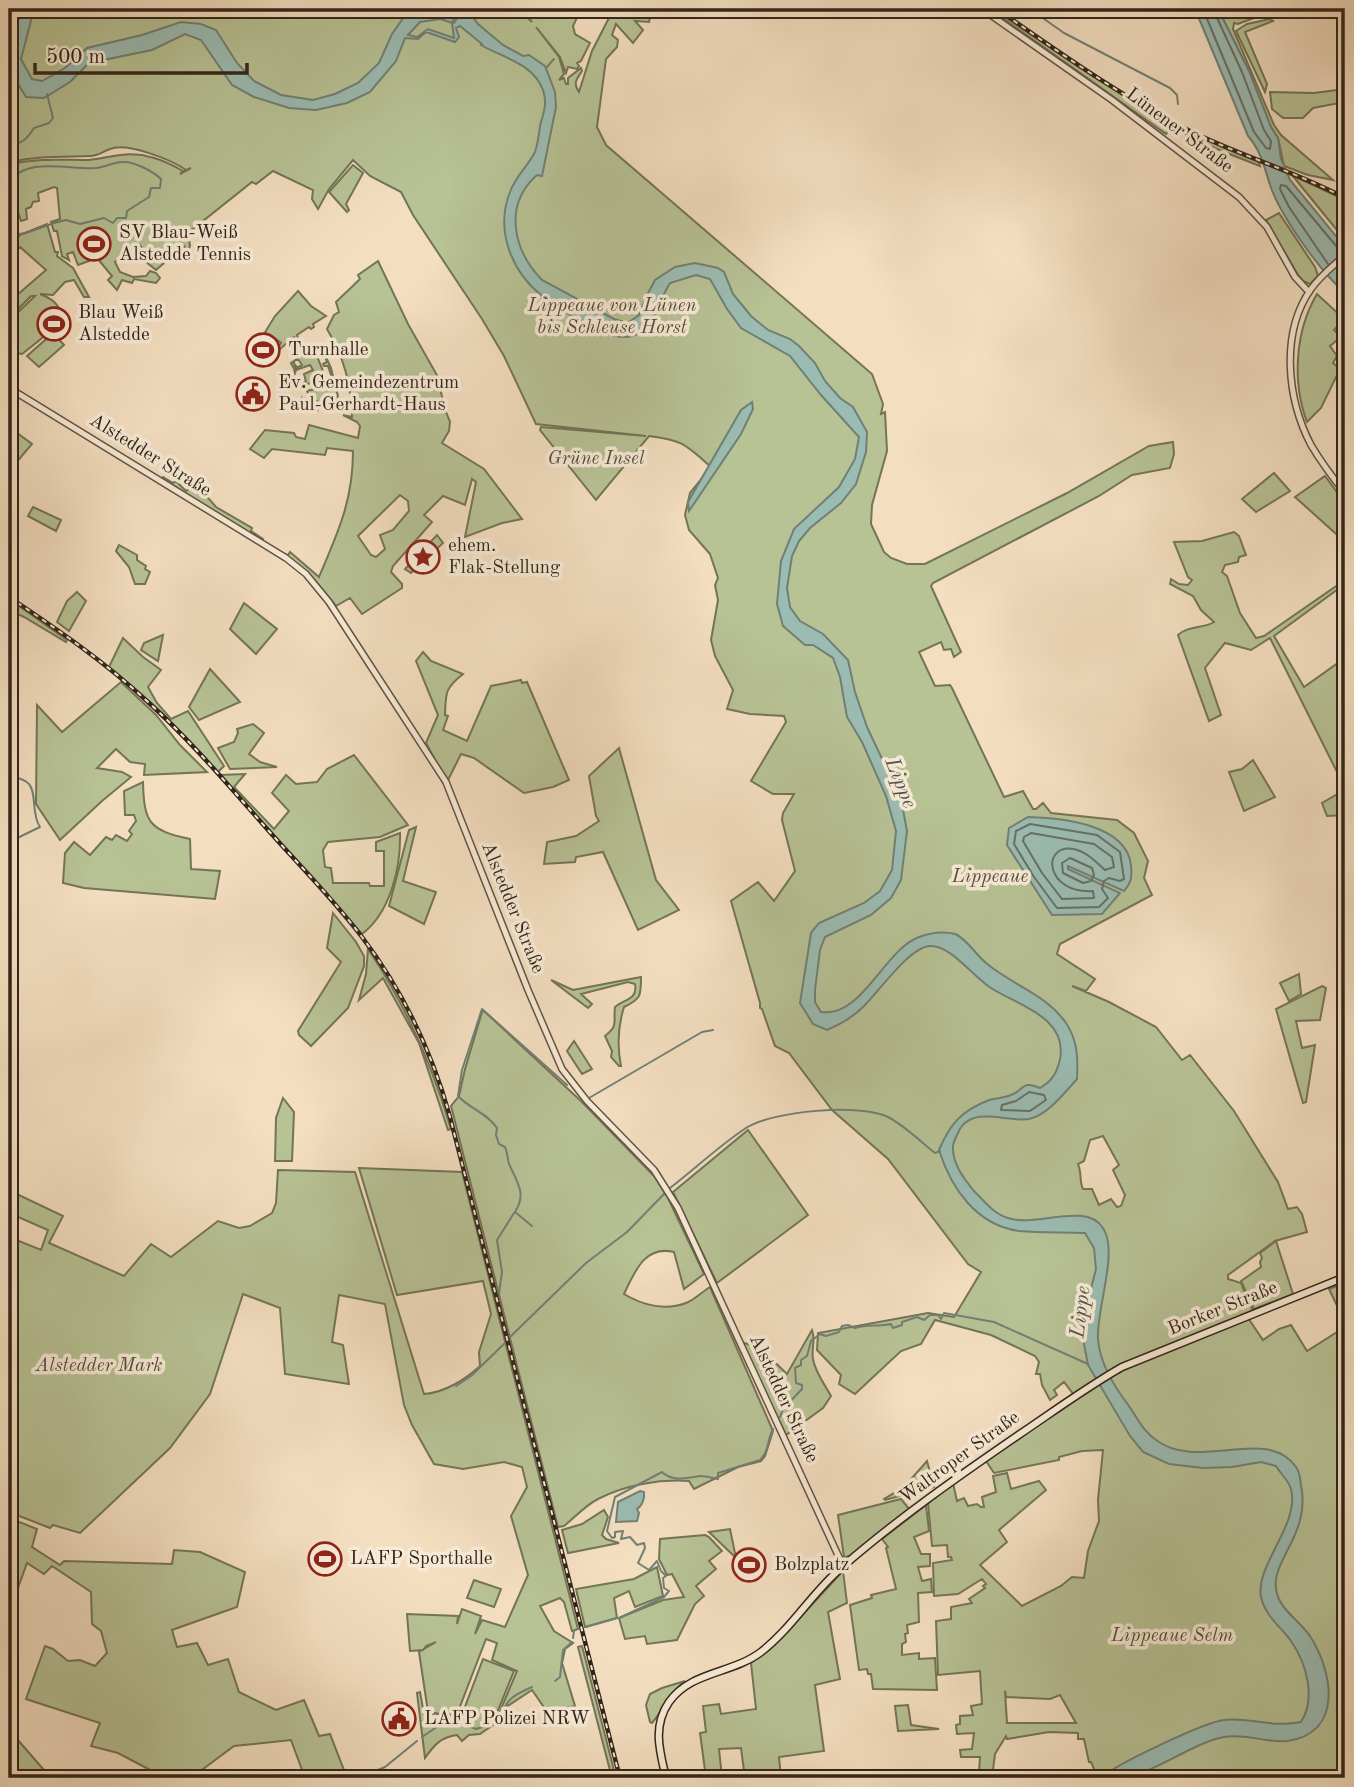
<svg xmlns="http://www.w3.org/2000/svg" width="1354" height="1787" font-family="'Old Standard TT',serif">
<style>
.green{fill:#b7c295;stroke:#747457;stroke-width:2;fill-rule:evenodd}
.water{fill:#9bbcb3;stroke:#718075;stroke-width:2;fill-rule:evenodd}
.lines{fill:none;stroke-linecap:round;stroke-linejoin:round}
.shore{stroke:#667066;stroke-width:2}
.stream{stroke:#718075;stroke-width:2}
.tertiary-casing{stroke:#625343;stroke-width:8}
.secondary-casing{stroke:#322519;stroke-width:9}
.tertiary{stroke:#f7ead6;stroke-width:5}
.secondary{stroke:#f7ead6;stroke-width:6}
.rail-casing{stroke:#322519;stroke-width:4.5}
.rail{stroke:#f7ead6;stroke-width:2;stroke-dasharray:5;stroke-linecap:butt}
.labels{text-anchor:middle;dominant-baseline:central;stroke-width:7;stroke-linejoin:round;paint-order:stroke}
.street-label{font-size:19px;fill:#322519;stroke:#f7ead6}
.poi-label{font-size:19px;fill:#322519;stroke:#f7ead6;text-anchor:start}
.park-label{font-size:19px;font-style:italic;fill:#534c38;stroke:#f7ead6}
.water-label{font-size:21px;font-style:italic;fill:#525247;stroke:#f7ead6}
</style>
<rect width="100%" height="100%" fill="#f3dec0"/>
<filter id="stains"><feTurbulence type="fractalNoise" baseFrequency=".00286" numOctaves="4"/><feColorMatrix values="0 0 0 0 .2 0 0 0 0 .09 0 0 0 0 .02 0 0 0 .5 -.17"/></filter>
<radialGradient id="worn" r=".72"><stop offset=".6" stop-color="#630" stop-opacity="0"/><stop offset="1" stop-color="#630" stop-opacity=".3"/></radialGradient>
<g class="green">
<path d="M9,9h509l14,13 -12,-13h61l-8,17 2,8 15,9 -9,18 -4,2 2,3 -2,3 -9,-2 -2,6 -6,-16 -24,-30 23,30 5,17 -5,6 5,-2 2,6h2v-6l13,-10 1,3c-6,9 -9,12 -3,21l13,-41 19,-37 7,3 13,-7 19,8 -1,4 -14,-1 8,9 -10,13 -17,-19 -4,11 6,5 -1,7 -11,12 -9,68 9,18 266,229 11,30 -2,10 4,-2 2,39 -15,54 -1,19 13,28 7,6 16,6h18l142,-71 82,-47 24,-4 1,12 -4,14 -38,7 -33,21 -166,87 -2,3 30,66 -7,5 -3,-8 -7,1 -3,-8 -22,10 16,34 15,-1 2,3 52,109 19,-6 10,18h3l7,-6 8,10 66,7 17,13 14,28 -4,17 8,17 -92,49 -3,10 38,25 -9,12 -14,-5 37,16 47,25 26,33 8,-5 44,56 44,71 10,27 9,-2 5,7 5,18 -32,9 -47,34v4l13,4 11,26v3l-6,3 17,25 16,-11 12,-4 16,26 38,-24v451h-251l1,-7 -4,-9h-2l-5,-23h-6v-6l-29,-1 -42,7 -1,-3 -11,18 -3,24h-25v-4l12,-1 1,-16h-19l-1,-7 12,-1 2,-16 -17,1 -1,-9 4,-1v-8l13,-1 -2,-9 11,-2 -2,-33 -42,4 -2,-54 15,-2v-12l21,-4 -3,-4 16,-11 -2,-2 3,-2 -4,-5 -24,15 -24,2 -1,-33 19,-3 -1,-3h-3l-1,-12 -15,1 -4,-43 25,-20 4,18 7,-3 4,8 9,-2 4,3h3l-2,-10 14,-5 -3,-16 14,-3 4,16 28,-8 7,9 -47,40 8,12 -27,23 42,41 39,-20 11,-9 12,1 4,-27 11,-30 -1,-21 5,-50 -21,1 -23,6v3l-65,13 -8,-12 91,-62 -13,-17 -10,8 3,5 -7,5 -8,-15 -2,-11h-4l3,-12 -4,-6 -44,-21 -56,-15 -14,24 -20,7 -46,43 -16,-10 2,-9 -24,-25 1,-17 110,-20 26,4 27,-45 -13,-8 -80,-105 -56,-49 -43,-57 -14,-7 -13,-37 -2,-1v-5l-29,-102 27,-19 16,19 21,-30 -13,-51 1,-7 11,-19h-21l-22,-13 35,-59 -2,-6 -34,-2 -23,-5 6,-19 -18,-34 -4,-16 7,-40 -3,-15 3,-7 -8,-24 -21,-24 -4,-15 5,-22 21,-26c-25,-22 -28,-27 -62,-31l-53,64 -56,-70 1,-3 105,9 -110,-12 -32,-68 -22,-37 -69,-104 -12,-23 -31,-16 -17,-16 -24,29 -11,20 -6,-10 1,-9 -40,-19 -17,13 -4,-2 -64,51 2,13 -2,5 -4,-5 -28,24 -11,-9 4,-5 -10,-12 -24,18 5,10 13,5 13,-1 4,-5 6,2 4,5 -4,5 -22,-4 -2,4 -10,-3 -5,10 -9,-10 4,-4 -15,-18 -19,7 -5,-13 -6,2 2,6 -7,-4 -5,-25h-3l-3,-9 9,-3 -3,-31 -3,-1 -16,6 1,8 -6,1 -2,5 -5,2 1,10 -6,2 -10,-30h-2v-27c31,-6 50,-4 80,-4 11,-1 22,-4 32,-5 23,-3 43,5 62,16l-3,3 11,-6 -5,2c-14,-10 -59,-28 -76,-21 -8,3 -12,7 -20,7 -30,1 -51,0 -81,6zM1103,1136l16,29 -6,5 12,25 -4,11 -4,1 -6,-8 -12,6 -7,-16h-9c-4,-8 -1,-16 -5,-25l6,-3 6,-21zM1005,1691l1,6 44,2 10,-4 16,28h-69z"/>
<path d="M990,9h4c88,61 164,114 265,153l1,4 -46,-18 -43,-21 -5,7z"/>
<path d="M1218,9h46l-2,6 -24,9 -4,-1 -1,6 41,96 7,10 52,45 -25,-5 -24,-9 -6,-28 -7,-11 -22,-56z"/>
<path d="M1270,19l3,2 -28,11 22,52 -2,8 -29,-61 11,-7z"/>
<path d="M1345,89v13l-32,6 -10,10h-20l-11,-9 -2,-17 44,1z"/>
<path d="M353,165l10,8 -17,31 3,6 -2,2 -18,-20z"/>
<path d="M1292,175l53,25v40z"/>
<path d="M1279,213l36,54 3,9 -8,8 -7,-3 -5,-6 -32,-55z"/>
<path d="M47,224l8,28h3l-1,4 16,12 16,29h-5l-10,-17 -9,2 -12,13 -13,-1c44,17 3,43 -18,60l-13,-2v-31l26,-25h-4l-22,22v-16l37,-32 -26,-23 -5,3 -1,-5 -5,-4v-5l16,-3z"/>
<path d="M378,261l30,63 30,53 6,30 6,15 -1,9 -7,12 42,26 38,50 -20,4 -37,14 11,-55 -4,-3 -7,26 -22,-9 -19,19 8,7 -39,44 -2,6 11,12v4l-40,26 -12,-16 -14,8 -23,-28 -27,-20 4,-6 29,25c19,-45 34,-76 34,-126l-26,-3 -2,7 -53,-6 -8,9 -14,-9 15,-19 29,3 2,4 9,2 4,-14 49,13 2,-12 -3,-4 -14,-7 9,2c-1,-33 -8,-60 -25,-88l7,-14 5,-3 -3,-10 24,-23 -2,-4zM400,495l8,6 1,10 -16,19 -13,5 5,14 -9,8 -5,-2 -13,-19z"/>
<path d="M298,291l13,15 15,10 -13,8 1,3 -3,2 -2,-2 -12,8 1,3 -2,1 -2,-2 -14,12 -2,-2 3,-4 -5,-4 -1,5 -11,-10 11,-18z"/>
<path d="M1317,294l27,25 -10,11 7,7 -11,9 7,10 -4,7 7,6 -19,39 -14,14c-15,-40 -12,-91 10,-128z"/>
<path d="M53,333l11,12 -25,22 -12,-11z"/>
<path d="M316,346l3,3 -4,2 12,30 5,-3 -4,-12h-4l-1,-2 4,-2 -5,-14 9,20 7,28 -2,3v10l-1,-4 -14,-3 -3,7 -1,-8 -12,-1 -3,3v-5l1,1 7,-1 -3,-7 11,-3 -2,-7 -16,6 -1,-5h7l-2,-8 9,-4 -3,-5 -14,5 -1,3 -1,-4 8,-4 -4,-6 -5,3 3,4 -3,1 -2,-4z"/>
<path d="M9,427l23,17 -23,27z"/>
<path d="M1274,473l16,18 -34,21 -14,-13z"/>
<path d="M1325,476l20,27v39l-50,-45z"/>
<path d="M163,477l10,6 3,-2 10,10 10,-7 20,23 36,21 -1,3 12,8 -2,3 -101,-61z"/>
<path d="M33,507l28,13 -5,11 -28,-15z"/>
<path d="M1234,532l5,4 7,19 -7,2 -1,5 -13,3 -3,7 5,4 13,37 16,25 8,-2 81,-56v4l-71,52 30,51 41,-29v110l-9,2 -66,-132 -19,12 -26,-7 -20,25 16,47 -12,6 -31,-86c11,-10 25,-6 36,-13l-13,-12 -8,-14 -23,-12 1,-5 8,5 9,1 4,-5 -4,-3 -14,-35 28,-1z"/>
<path d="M437,535l6,8 -32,30 -6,-4z"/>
<path d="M119,545l18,10v5l9,6 -1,3 5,3 -5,12h-10l-6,-17 -13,-16z"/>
<path d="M77,592l9,9 -17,30 -12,-9 10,-21z"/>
<path d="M9,599l58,41 -1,2 -42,-25 -15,-7z"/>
<path d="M244,603l33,26 -21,25 -26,-25z"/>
<path d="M163,635l-5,26 -17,-11 3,-7z"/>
<path d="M123,638l20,19 18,13 -13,17 9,16 14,16 17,-8 36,55 -6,6 -55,-58 -54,-47z"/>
<path d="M423,652l8,9 32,13c-19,15 -17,20 -18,41l3,1 -5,14 24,11 24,-55 30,-6 1,3 5,-1 42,98 -16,7 -29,6 -50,-35 -13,-4 -14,28 -21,-39 12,-28 -22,-54z"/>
<path d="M210,669l30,33 -41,18 -10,-13z"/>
<path d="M121,682l35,33 24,30 27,27 -63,3 1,-11 -15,-2 -14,-13 -19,19 25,4 9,5 -29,24 -42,39 -24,-36 1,-99 25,27z"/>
<path d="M253,724l11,9 -15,21 11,8 17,5 -47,2 -12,-21 16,-6 4,-9 -1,-4z"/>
<path d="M619,748l37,132 23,30 -41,20 -35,-78 -27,5 -1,5 -31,2 3,-22 29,-6 23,-15 -3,-5 -7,-40z"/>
<path d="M354,755l54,70 -28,12 -52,5 -5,8 2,17 6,1 2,15h36l1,3h14v-35h-8v-9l24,-9c1,35 -10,80 -38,101l-142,-159 25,-1 -11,13 40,42 15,-18 -17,-18 14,-18 10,9 21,-2 10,-13z"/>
<path d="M1253,760l22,37 -31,14 -15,-39 13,-3z"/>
<path d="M143,782c1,41 6,48 47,57l1,30 29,2 -5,28 -131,-11 -21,-5 2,-30 9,-11 16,13 16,-18 6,3 4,-5 11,6 5,-7 -3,-3 7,-10 -2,-6h-9l-1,-24z"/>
<path d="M1345,790v25l-18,1 -5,-13z"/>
<path d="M416,827l-13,54 33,11 -12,32 -35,-18 20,-76z"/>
<path d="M333,913l23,29 8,14v10l-16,42 -37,38 -12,-11 -1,-4 43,-69 -14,-14z"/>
<path d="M368,949c38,56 64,115 83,180l-3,1 -29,-87 -36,-65 -24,22 7,-26z"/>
<path d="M1299,974l2,20 -12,7 -9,-18z"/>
<path d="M641,977c0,19 0,22 -17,30 -6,19 -7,39 -3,59h-2l-8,-9 1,-6 -7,-15c14,-11 8,-13 10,-29 9,-8 23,-7 20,-23l-7,-2 -47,12 11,10 -4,4 -37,-28 22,10z"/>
<path d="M1322,986l4,2 -6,32 -24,1 6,27 13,-3 -9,57 -3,1 -27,-94z"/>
<path d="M484,1011l98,91 73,75 13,21 36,76 -20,15 -10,-37c-29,-7 -39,19 -50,42 18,11 41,17 62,9 8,-3 16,-11 24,-16l63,144 -8,25 -4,5 -23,6 -44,22 -5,-8c-30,-2 -64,4 -91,18 -12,6 -23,18 -34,27l-6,1 -107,-421 8,-10 6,-27 17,-57z"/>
<path d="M574,1041l18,28 -10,5 -15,-23z"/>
<path d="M283,1098l11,14 -2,49h-17l1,-43z"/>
<path d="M748,1130l60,85 -91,68 -44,-91z"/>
<path d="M359,1168l103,4 116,457 -6,2 -8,-29 -4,-4 -20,8 14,25 19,12 -8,6 -3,14 13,43 -27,7 -16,-23 -26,17v9l-26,18 -11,1 -7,6 -5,-6c-16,2 -23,10 -32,23l-8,-65 3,-1 4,22c16,-2 20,5 39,-2l20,-53 31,12 -18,44 2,1 19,-45 -25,-11 5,-17 -11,-4 -27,70 -12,6 -19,-3 -9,-60 17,-10 -10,4 -3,4 -13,1 -3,-37 51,2 -1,8 5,-15 19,7 -6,18 7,-14 23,7 23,-52 -17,-59 16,-29 -5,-20 -18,-5 -41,7 -29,-5 -22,-39 -8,-20 -19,-101 -46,-9 -7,47 11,3 6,39 -64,-10 -5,-66 -37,-14 -33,100 -40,54 -90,85 -27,-8 -3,3 -41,-16v-275l32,13 7,-20 -39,-17 10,-18 44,21 -14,27 75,33 27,-32 20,13 47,-36 21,7 11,-2 22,-13 4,-10 2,-33 77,2 69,222c20,-1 42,-15 56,-28l-1,-14 12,-38 -8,-33 -86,14z"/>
<path d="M1276,1241l17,53 -39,15 -13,-28 20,-14 -1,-5 2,-4 -2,-5z"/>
<path d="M1345,1283v31l-5,-2 -11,-23z"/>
<path d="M812,1330c4,10 -1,19 1,29 2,13 12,26 18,37l-8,12 -37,27 -45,-93 19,6 27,26z"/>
<path d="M927,1461l7,26 -49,13 -1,-1 20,-12z"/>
<path d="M901,1499l9,11 -60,46 -6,1 -6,-42z"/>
<path d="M926,1505l3,26 -15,6 7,17h9v12l-12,1 4,14 9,-2 1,13 -14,1 1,29 -12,3 1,8 -3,1 1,8 -4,2v11l17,-2v6l16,-1 2,32 -64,-1 -2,-15h-3l-1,-5 -8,1 -9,-65 22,-7 -1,-3 25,-6 -10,-41 2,-1 -6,-8z"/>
<path d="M604,1510l4,7 -6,18 4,4 13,4 -51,10 -6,-23 20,-6z"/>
<path d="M9,1518l28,11 -5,18 28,18 4,-4 108,3 2,-14 26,2 45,20 -8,35 -65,23 5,17 20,-4 11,22 20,-6 11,33 37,18 28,-10 15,36 11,-2 17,44h-42l-14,-38 -57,6 -43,32h-19l-20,-7 -34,-18 -27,-7 9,-23 -74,-24 19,-53 8,3 15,12 12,-1 15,6 12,-13 -6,-22 -9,-7 -1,-32 -39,-26 -8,8 -17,-11 -18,50z"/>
<path d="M730,1529l6,29 -27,-26z"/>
<path d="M705,1535l4,2 13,14 -13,10 7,8 -20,17 8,10 -9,8 -18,36 -30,4 -2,-8 -20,3 -6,-21 44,-18 21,-3 -12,-23 -5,1 -8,-16 1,-20z"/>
<path d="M334,1548l3,19 -21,3 -3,-19z"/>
<path d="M657,1567l6,29 -28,11 -6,-16 -15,7 3,20 -32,9 -9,-38 58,-10z"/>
<path d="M843,1571l4,32 -19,9 12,67 -25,6 9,66 -45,6 2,21h-20l-1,-3 -15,3 -4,-30 -22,1 3,29h-16l-6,-45 6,-1 -3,-26 16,-2 2,10 35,-5 -5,-46 30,-25z"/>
<path d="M474,1580l27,9 -7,18 -27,-9z"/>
<path d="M582,1646l34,132h-4l-34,-131z"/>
<path d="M685,1681c-17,13 -20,27 -33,42l-2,-1 -4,-17 4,-11 12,-6z"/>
<path d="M908,1705l3,20 28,4 -41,2 -3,-25z"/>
<path d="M9,1737l8,2 34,39h-42z"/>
</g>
<g class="water">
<path d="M17,9h17l-13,50 11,20 10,2 23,-13 22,-20 55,-13 39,-13 20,2 15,6 21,33 17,18 27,14 32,5 22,-6 23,-11 21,-20 13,-29 14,-20 14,-5h40l-8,13 2,1 8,-13 5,-1 11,15 25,21 20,11 6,-1 16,11 10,26 1,15 -14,69 -5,-1c-34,30 -24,75 5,105l72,39 14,4 11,-8 8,-20 8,-15 20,-13 20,-4 23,5 6,4 9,22 18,22 17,14 22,9 9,7 16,17 10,18 15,17 13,9 14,25 -1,20 -10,32 -15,19 -31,25 -11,13 -7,15 -5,32 3,19 10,14 23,13 25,26 7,32 12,35 34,72 6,32 -6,49 -10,18 -20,17 -46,22 -5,13 -5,40v12l6,10c41,6 63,-62 98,-75 11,-4 24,-6 36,-3 11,4 22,22 31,29 26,22 60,31 80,60 12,18 12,36 11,56 -12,13 -29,36 -48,40 -24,4 -60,-16 -72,16 -1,2 -4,9 -4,12 -1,16 11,32 21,44 10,10 20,23 34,27 27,10 78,-17 95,10 16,24 -7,81 -5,111 2,25 16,47 31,67 8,12 15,26 27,34 42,32 111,-15 140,27 4,5 4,12 5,18 5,24 -2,44 -14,66 -4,9 -10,18 -11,29 -3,27 21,37 34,56 23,36 34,97 -23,105 -21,2 -43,-8 -63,-4 -31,6 -67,34 -98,41 -8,2 -17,0 -25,0 13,-13 104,-56 123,-58 25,-3 48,8 77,2 15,-23 6,-58 -10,-81 -10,-14 -26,-25 -30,-44 -6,-32 39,-72 30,-108 -2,-8 -11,-16 -15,-23l-15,-4 -29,5 -29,1 -34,-4 -26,-12 -13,-16 -42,-71 -4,-21 1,-32 11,-43 -2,-21 -9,-15c-21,-1 -44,0 -66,-2 -43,-6 -68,-43 -80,-81 11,-26 22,-39 50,-50 7,-2 15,-2 22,-5 14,-5 10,-15 29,-7 12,-7 17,-15 20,-29 8,-42 -43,-54 -69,-71 -18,-11 -40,-43 -61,-42 -21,1 -52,47 -67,61 -11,11 -22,17 -36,23l-14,-6 -13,-21 11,-70 8,-10 45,-20 16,-12 12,-21 4,-39 -10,-35 -24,-54 -15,-25 -7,-40 -7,-19 -20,-13h-8l-22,-19 -6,-22 4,-43 13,-32 45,-42 16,-28 4,-22 -38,-42 -31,-39 -49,-28 -14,-19 -17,-30 -14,-4 -26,8c-17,27 -19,63 -59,52 -17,-4 -54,-28 -69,-39 -31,-25 -47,-66 -32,-104 5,-15 18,-26 25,-40 3,-9 4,-18 5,-26 3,-13 8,-21 3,-36 -10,-27 -40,-32 -62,-45l1,-1 -22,-18 -4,2 3,9 -4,5 -29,-10 -8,7 -13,-1 -9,23 -26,31 -23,11 -31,7 -27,-2 -35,-11 -22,-12 -31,-45 -16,-6 -33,16 -63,13 -19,19 -26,16 -18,-1c-22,-35 -20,-44 -6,-82zM441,19l11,4 2,15 -26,-9 -11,8 -9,-2 12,-13z"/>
<path d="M1195,9h23l31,62 22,56 7,11 3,21 9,21 55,67v46c-25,-22 -64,-76 -75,-108 -6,-19 -9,-34 -22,-49z"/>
<path d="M752,402l1,7 -12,25 -52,77 -1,-9 53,-92z"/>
<path d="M1028,817c34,1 98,7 103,48 1,11 1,17 -7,26l-56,-25v3l52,24 -18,21 -50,1 -45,-70 2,-17z"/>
<path d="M640,1491l4,1c1,6 -2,14 -7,17l2,4 -2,8 -21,1 2,-20z"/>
</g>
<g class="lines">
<g class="shore">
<path d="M1203,9l51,123 12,16 4,1 1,-8 -7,-11 -22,-58 -29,-63"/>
<path d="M1328,264l-39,-57 -9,-18 1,-4 5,1 51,61 8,3"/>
<path d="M1030,824l67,11 23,17 4,27 -4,2 -11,-3 -5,3 -2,8 6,9 -9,9 -42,1 -23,-31 -20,-33 2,-13z"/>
<path d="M1031,833l63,11 18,13 2,10 -9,3c-9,-8 -19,-19 -32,-21 -32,-5 -28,45 20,42l1,7 -32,1 -20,-26 -19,-32 1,-4z"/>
<path d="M1070,858l22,10 2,7 -3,6 -8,2 -20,-10 -1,-10z"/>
<path d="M1029,1092l15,3 2,5 -16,11 -29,-1 1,-5 14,-4z"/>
</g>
<g class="stream">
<path d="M1030,9l34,24 106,55 7,7 1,9"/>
<path d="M546,68l8,-9"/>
<path d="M9,145c13,-1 18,-6 25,-17l15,-5 4,-5 -6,-24"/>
<path d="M9,183c16,-27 60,-13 87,-15 9,-1 18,-6 26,-6 12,-1 32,10 39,17l-1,9h-9l-2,9 -22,14 -1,7h-9l-4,5 -9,-5 -24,6 -14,-4 -12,3 -31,11"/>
<path d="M9,240l12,-5"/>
<path d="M9,775c6,2 16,4 20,9 8,9 2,30 11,43l-31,15"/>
<path d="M589,1098l113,-66 11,-2"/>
<path d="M670,1188c26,-20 50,-43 76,-60 26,-17 115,-25 142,-11 17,9 32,24 47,36l5,-2"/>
<path d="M532,1226l-17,-14c12,-18 2,-30 -6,-48 -2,-6 -1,-11 -4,-17l-6,-3 -3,-9 1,-7c-10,-15 -27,-19 -39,-32l4,-26 20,-61 85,76"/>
<path d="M499,1293l3,-21 -5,-32 17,-27"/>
<path d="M510,1337l76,-74 41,-31 38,-39"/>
<path d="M456,1386l15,-10 36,-35"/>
<path d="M780,1417l3,-8 19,-20v-4l-6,-2 -1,-15 6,-3v-5l6,-4 4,-15 9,-7 6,2 13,-4 3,-6 6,-1 7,3c13,-4 23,-1 36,-4l2,4 9,-3v-3l15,-5 7,3 6,-5h8l3,4 3,-6 50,9 94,42"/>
<path d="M619,1618l45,-21 5,-6 -5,-3 -1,-10 3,-2 -5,-5 -4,-10 -8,9 -11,-7 7,-15 -1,-5 -7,2 -7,-8 -9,2 2,-8 -8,1v5l-3,1 -5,-7 8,-34 47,-25c10,10 25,6 38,4 5,0 13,2 18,3v-6l42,-13c9,-8 7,-20 13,-31"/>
<path d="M586,1627l31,-9"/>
<path d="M573,1638l1,-7 3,-2"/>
<path d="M555,1681l5,-4 3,-27 9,-8"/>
<path d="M459,1722l17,7 13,-4 13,-9c4,-18 14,-22 30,-29"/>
<path d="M422,1737l25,-17h8"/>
<path d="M368,1778l3,-5 14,-6 32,-26"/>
</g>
<defs>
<g id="tertiary">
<path d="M982,9l130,91 127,97 28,30 28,50 14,15"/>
<path d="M1345,255c-12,11 -25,21 -34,34 -31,44 -24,110 0,156 10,17 22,33 34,48"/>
<path d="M9,388l277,170 20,16 23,28 117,180 82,208 34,79 25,32 67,69 24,38 165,358"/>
</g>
<path id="secondary" d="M666,1778c-6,-26 -14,-51 3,-76 22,-31 63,-28 92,-50 31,-24 51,-59 80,-84 56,-49 118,-92 179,-134 34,-23 67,-47 102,-67l223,-90"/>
</defs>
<use href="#tertiary" class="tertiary-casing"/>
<use href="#secondary" class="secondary-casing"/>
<use href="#tertiary" class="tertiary"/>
<use href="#secondary" class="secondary"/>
<defs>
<g id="rail">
<path d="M997,9c63,44 126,89 195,123 50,24 104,40 153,66"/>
<path d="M9,597c48,32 96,65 139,105 43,39 81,84 120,128 31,35 65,69 94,107 41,54 70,115 88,180l170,661"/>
</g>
</defs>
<use href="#rail" class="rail-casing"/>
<use href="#rail" class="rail"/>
</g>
<defs>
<symbol id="stadium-ring" viewBox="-11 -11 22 22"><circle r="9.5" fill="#f7ead6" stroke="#8f2418" stroke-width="1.5"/><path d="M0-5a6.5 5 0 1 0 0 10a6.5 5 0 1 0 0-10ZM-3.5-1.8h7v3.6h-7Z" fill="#8f2418"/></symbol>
<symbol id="civic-ring" viewBox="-11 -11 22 22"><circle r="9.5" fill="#f7ead6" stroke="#8f2418" stroke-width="1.5"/><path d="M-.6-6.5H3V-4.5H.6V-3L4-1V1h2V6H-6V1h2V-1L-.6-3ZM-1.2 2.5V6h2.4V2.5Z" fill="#8f2418"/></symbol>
<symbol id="sight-ring" viewBox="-11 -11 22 22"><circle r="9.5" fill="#f7ead6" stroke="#8f2418" stroke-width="1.5"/><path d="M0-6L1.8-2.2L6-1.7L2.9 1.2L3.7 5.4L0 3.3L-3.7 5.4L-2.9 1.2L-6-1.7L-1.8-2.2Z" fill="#8f2418"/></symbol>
</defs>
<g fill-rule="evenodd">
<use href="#stadium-ring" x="75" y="225" width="38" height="38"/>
<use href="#stadium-ring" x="35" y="305" width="38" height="38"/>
<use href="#stadium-ring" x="244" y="331" width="38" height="38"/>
<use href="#civic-ring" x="234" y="375" width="38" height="38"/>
<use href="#sight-ring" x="404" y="538" width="38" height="38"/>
<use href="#stadium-ring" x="306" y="1540" width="38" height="38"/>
<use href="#stadium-ring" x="730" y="1546" width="38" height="38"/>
<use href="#civic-ring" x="380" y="1700" width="38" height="38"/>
</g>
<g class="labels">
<g class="street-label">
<text transform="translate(1179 131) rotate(37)">Lünener Straße</text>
<text transform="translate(150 456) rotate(32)">Alstedder Straße</text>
<text transform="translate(512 908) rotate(68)">Alstedder Straße</text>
<text transform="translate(1223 1309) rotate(-22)">Borker Straße</text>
<text transform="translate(783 1399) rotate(65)">Alstedder Straße</text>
<text transform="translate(960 1458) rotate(-36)">Waltroper Straße</text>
</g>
<g class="poi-label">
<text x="119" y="233">SV Blau-Weiß<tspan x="119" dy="22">Alstedde Tennis</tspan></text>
<text x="78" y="313">Blau Weiß<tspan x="78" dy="22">Alstedde</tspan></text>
<text x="288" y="350">Turnhalle</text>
<text x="278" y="383">Ev. Gemeindezentrum<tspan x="278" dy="22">Paul-Gerhardt-Haus</tspan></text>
<text x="448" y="546">ehem.<tspan x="448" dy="22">Flak-Stellung</tspan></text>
<text x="350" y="1559">LAFP Sporthalle</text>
<text x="774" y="1565">Bolzplatz</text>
<text x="424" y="1719">LAFP Polizei NRW</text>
</g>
<g class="park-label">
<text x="612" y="306">Lippeaue von Lünen<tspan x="612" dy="22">bis Schleuse Horst</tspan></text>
<text x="596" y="459">Grüne Insel</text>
<text x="990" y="877">Lippeaue</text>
<text x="99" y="1366">Alstedder Mark</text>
<text x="1172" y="1636">Lippeaue Selm</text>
</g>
<g class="water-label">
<text transform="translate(900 783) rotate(68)">Lippe</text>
<text transform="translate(1081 1312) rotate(-83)">Lippe</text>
</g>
</g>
<rect width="1354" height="1787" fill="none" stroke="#f3dec0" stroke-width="35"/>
<rect x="10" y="10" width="1333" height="1766" fill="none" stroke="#322519" stroke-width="3.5"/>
<rect x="18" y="18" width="1319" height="1752" fill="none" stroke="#322519" stroke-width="2"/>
<path d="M35 63v10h212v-10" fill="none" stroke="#322519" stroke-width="3.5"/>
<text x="46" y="63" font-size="21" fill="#322519" stroke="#f7ead6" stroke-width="5" paint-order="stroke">500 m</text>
<rect width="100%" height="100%" filter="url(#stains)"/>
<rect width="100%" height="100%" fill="url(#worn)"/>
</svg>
